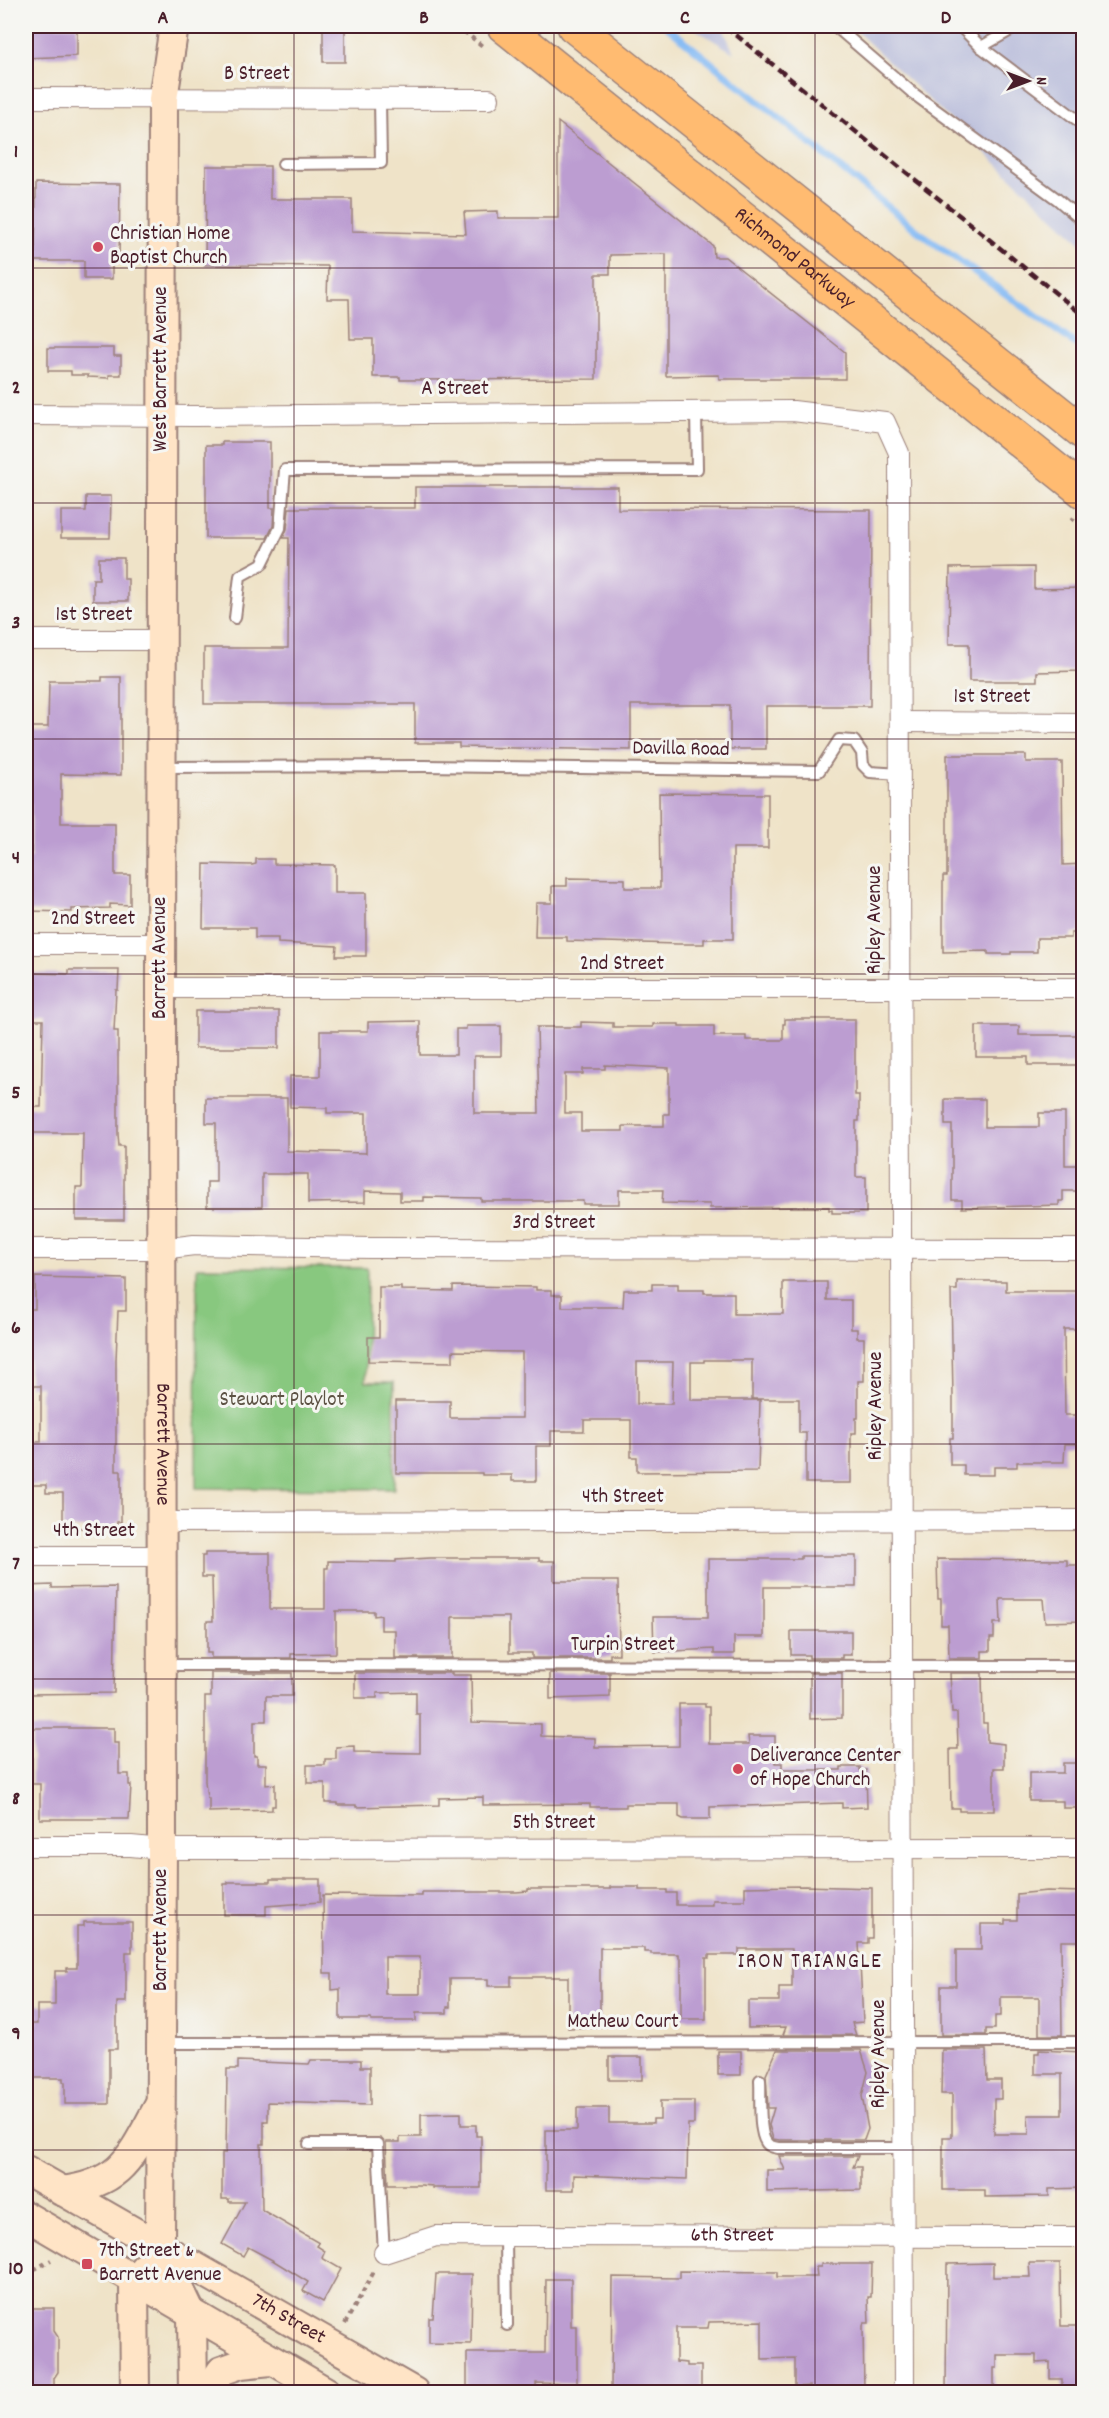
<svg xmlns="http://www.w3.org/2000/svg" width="1109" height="2418" font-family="Dekko,sans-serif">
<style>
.industrial{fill:#bfc2dd}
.green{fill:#88c87f;stroke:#697455;stroke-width:1.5}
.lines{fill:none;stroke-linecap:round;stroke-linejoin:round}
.stream{stroke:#86bbf4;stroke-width:7}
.building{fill:#bc9dd1;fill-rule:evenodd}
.lane-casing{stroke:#9c817a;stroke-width:14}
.street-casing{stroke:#9c817a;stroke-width:22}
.secondary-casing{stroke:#9c817a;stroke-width:32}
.highway-casing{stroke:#9c817a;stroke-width:36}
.path{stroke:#9c817a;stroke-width:4;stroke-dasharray:4.5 4.5;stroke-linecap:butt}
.lane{stroke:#fff;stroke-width:10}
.street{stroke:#fff;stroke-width:20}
.secondary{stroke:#ffe4c6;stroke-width:28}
.highway{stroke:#ffbb71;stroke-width:33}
.rail{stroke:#4a1f2b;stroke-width:4.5;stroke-dasharray:9 4.5;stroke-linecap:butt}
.grid{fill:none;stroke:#4a1f2b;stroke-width:1.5;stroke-opacity:0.55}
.poi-dot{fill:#d1495b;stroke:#f6f6f2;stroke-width:2}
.labels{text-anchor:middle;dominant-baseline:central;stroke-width:6;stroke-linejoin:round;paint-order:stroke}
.street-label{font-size:21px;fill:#4a1f2b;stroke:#f6f6f2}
.poi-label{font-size:21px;fill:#4a1f2b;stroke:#f6f6f2;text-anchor:start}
.park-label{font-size:21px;fill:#5d5244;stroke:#f6f6f2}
.neighbourhood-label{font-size:22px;letter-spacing:1.5px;fill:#4a1f2b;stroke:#f6f6f2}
.neatline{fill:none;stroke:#4a1f2b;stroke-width:2}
.grid-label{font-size:20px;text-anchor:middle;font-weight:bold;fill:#4a1f2b}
</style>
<rect width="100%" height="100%" fill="#f6f6f2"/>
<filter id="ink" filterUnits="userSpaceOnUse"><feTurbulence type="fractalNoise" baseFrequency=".0167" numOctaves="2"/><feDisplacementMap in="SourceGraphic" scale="12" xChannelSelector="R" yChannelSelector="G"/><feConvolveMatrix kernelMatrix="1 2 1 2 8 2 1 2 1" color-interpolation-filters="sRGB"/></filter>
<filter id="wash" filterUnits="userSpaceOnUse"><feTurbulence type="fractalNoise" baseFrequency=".008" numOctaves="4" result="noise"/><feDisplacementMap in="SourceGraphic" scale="24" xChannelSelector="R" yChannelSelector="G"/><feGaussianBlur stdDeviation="1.35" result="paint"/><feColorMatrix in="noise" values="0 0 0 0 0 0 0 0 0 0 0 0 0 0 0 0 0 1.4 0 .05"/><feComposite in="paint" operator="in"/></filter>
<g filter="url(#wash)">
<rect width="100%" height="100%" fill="#efe3c8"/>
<g class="industrial">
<path d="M690,26h32l12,27z"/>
<path d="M851,26h232v219z"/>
</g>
<path class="green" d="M197,1267l170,1 -1,114h28v107l-198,-1z"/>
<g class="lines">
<path class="stream" d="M666,26l253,206 165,118"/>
</g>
<g id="blocks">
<g class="building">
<path d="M26,26h51v30l-51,2z"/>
<rect x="323" y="26" width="22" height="36"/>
<path d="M558,122l155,124 1,11h11l120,95v27h-126v-4l-53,1v-122l-56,1v19h-14v105l-196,1v-3h-27v-38h-23l-1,-40h-22l1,-33 -123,-1 1,-99h64v33h82v32l114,3 -2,-22 34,-1v7h60z"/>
<path d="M36,183l84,1 -1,77h-7v18h-28v-18h-49z"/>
<path d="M48,348h66v8h7v19h-12v3l-21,-1v-2h-17v-4h-23z"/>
<path d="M222,442h48v66h4l-1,18 -6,12h-61v-93h16z"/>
<path d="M415,487h203v22l253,1 -1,196h-104v43h-36v-44h-99v45l-172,-3v-4h-44v-39h-211v-56h84l1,-110h-6l4,-9 2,-21h126z"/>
<path d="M86,496h25l-1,42h-49v-27h25z"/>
<path d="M99,558h25v21h4v22h-35v-22h6z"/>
<path d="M1034,567v22l49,-1v66h-2v17l-44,1v9h-68v-37h-20l1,-76z"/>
<path d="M102,677h19v98l-60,-1v49h54v52h15v30l-20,-1v4l-38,1v3l-46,-1v-53h5v-55h-5v-76h22l1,-46h53z"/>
<path d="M947,755h79v7h36l1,103 20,-1v61h-3v8h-9v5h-34v14h-26v2h-23v-3l-45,1v-76h4z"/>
<path d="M659,793l109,1v54h-35v91h-29v5h-26l-111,-3v-4h-32l1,-34h16v-17h15v-8l58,1v9h35z"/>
<path d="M256,859h18v5l61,1v28h31v63h-30l1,-10 -59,-3v-5h-23v-10h-52l1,-64 48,1 4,-1z"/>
<path d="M69,970h50l-1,20h-2l-2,41h4v103l1,12h5v74h-48v-33h6l1,-54h-57v-26h15l2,-87h-17v-47l43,1z"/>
<rect x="195" y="1011" width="84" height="37"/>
<path d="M785,1019h70v76h4v26h-3v56h10v36h-34v-3h-3v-3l-119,1v-4l-48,-1 1,-13h-44v14h-36v-3h-102v-3l-57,-1v4h-24v-9l-35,-1v11l-57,1v-29h-46v33h-55v-25h9v-59h-10v-25h81v53l79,2v-40h-39v-5l-37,-1v-31h30v-45h48v-9l52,-1v34h36v-26h10v-3h35v30h-27v57h65l-2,-86h44v-5l32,1v4h40v-3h26v2h35v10h32v4h37v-16h2zM605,1065l64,3v46h-5v12h-41v5h-42v-18h-16v-39h18v-5h22z"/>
<path d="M976,1026h43v9h64v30h-55v-8h-52z"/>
<path d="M945,1099h40v28h54v-14h26v52h18v26h-20v10h-4v4l-97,3v-8h-10v-75h-7z"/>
<path d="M35,1277l91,2v32h-8l-2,49v111h5v51h-4v6h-54v-35h-17v-8h-20v-43h15v-56h-12v-26h-3v-51h9z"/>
<path d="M957,1281h49v10h77v38h-19l1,86h18v29h-18l-1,18h-47v5h-23v8h-30v-10h-14v-27h3v-41l-2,-107h6z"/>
<path d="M783,1282h44v18h24v29h6v9h7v43h-6v37h-2v15h-5v50h-45v-50h-7v-34h-47v-39h-48v2h-13v38h69l-2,71 -121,1v-15h-6v-37h-47v11h-33v15h-15v35h-24v-6h-30v-2h-86v-72h54v17h72v-66l-69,-1v11l-85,-1v-24h11v-50h22v3l52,1v-5l83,1v3h16v5h10v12h61l1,-17h28v-6h26v6h26v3h30v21h49zM637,1362h36l-1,42h-35z"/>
<path d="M205,1553h65v56h55v-41h3v-7l68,1v-2l34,-2h109v3h15v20h64l1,73h-9v4h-78v-5h-23v-36h-57v41h-57v-28h-14v-15l-7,1v-5h-38v42l-45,1v4h-80v-5h-4v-32h6l-1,-44h-10v-21h3z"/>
<path d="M801,1556h55v31h-92v50h-30v17h-20v-5l-60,3 -1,-35h55v-58h93z"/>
<path d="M937,1559l130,1v5h16v56l-38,1 -2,-23h-43l1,24h-7v15h-4v13h-8v7h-33l-1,-33h-7v-26h-3z"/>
<path d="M52,1585v3l64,-1 -2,106 -88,1v-108z"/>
<path d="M791,1631h60v24h-9v3h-33v-3h-18z"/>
<path d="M211,1673h81v23h-26v25h-12v35h3v8h9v21l9,-1v22h-3v4l-63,2v-14h-2l-2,-17v-84h6z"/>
<path d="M355,1673h97v2h19l1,47 69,2v12l54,2v9l84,-1v-42h26v3h4v37h40l-1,-8h27v27h7v7h59v-3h19v3h6l1,37 -25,1v-5l-132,4v12h-27l-4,-2v-13h-53v3h-36v-3l-107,1v-8l-44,1v7l-83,2v-2h-18v-2h-13v-20h-18v-18h18v-6h11v-12l18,-1v6l66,1v-39h-4v-22l-39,1v5h-22z"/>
<path d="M550,1673h60v24l-60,2z"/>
<path d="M810,1673h32v45l-32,1z"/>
<path d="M950,1673h32l1,50h4v19l17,2v24h-10v43h-35v-3h-8l-1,-59h8l-1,-36h-5z"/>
<path d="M32,1728h82v15h5v31h10v11h2l-2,34h-89v-35h-8z"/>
<path d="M1063,1763h20v45h-20v-7h-34v-28h34z"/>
<path d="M270,1879h50v23l-54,4v9h-42v-31h4v-2h42z"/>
<path d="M805,1886l67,2v50h-4v5h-9l4,79 -11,1 4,12h-73l3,-8 -38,1v-27h31v-14h13v-38h-53v6h-30v3h-3v61h-25v-61h-2v-4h-28v-2h-7v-4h-44v79l-32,1v-51h-57v9h-23v-7h-38v28h-3v6h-31v8h-45v-2h-31v-30l-8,1v-17h-8l-1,-78 99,1v-4h94l12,-1v-2h82v-2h29v3h28v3h9v12h36v-5h33v-13zM385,1957h35v37h-35z"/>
<path d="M1047,1891l36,1v49h-22l1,94h-23v-38h-38v19h-6v13h-9v6h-45v-49h15v-36h25v-26h24v-4h12v-26z"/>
<path d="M84,1922h48v30h-6v50h-9v47h-8v55h-44v-22h-2v-4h-37v-54h11v-19h18v-34h12v-3h10v-42h7z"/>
<path d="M777,2050h84l7,22 -6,24 6,33 -4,11h-85l-6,-1 -4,-14 5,-17h-6l-2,-33z"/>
<path d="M942,2050h44l1,30h14v19h-7v35h35l-1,-19h34v-41h-27v-21h4v-3l44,2v42h-1l1,94 -34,1v7l-64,1v-7h-42v-53h9v-43h-11z"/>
<rect x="718" y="2051" width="23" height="24"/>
<rect x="609" y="2057" width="33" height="23"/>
<path d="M311,2060h50v7h9v38l-102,-3v19h-4v23h-3l1,66 57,33 -2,3 8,5 -3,7 19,11 -18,33 -20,-11 5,-9 -34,-21 -26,-14 -5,9 -21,-12 23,-42h-16v-3h-7v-46h4l1,-84h11v-8l71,3z"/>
<path d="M660,2101h34v23h-6l-1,55 -113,-4v15h-28v-60h31v-22h32v15h44v-4h7z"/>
<path d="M461,2113v12h15v11h5v52h-48v-2l-12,-1h-33l-2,-43h14v-5h21v-23z"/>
<path d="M779,2156h79l-5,11h8v23l-94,2v-22h18z"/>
<path d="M993,2263v14h37l-1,-14h31l1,63h20l2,66h-21v-13h-12v-17l-14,1v-8h-39v13h-3v24h-48l1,-128z"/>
<path d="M821,2264h51l-1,33h-3l1,26h-5l-1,3 1,66h-54v-6l-15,1v-29l-33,1v-38l-53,1 -1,6h-32v34l11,1v3h14v26h-90l1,-115 68,1v-7l97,1v5h40l-1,-10h5z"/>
<path d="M436,2274h36l-1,70 -42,-1v-25h4z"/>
<path d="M546,2279h25v47h6v58l-41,-1v9h-47v-5h-22v-34h78z"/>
<path d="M26,2308h28v23l4,6v35l-4,6v14h-28z"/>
</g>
</g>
</g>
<g filter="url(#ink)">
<use href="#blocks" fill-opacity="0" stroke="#9c817a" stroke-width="1.5"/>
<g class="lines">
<defs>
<g id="lane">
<path d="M835,26l79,68 143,105 27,23"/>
<path d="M960,26l21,21 103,78"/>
<path d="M981,47l37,-21"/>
<path d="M283,164l98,-1 -1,-64"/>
<path d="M235,618l5,-42 22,-12 18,-36 5,-58 412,-1 -1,-57"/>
<path d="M162,767l262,-1 395,5 20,-31 15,1 8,12 1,12 7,7 30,2"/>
<path d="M163,1665l921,1"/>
<path d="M162,2043l922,-1"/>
<path d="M760,2080c1,14 -2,51 6,62 2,4 7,5 12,6h126"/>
<path d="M309,2144h69l6,109"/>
<path d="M506,2236l1,89"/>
</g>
<g id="street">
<path d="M26,98l463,1"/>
<path d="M26,415l168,1 599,-5 92,11 14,31 5,1939"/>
<path d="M26,640h136"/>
<path d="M900,722l184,1"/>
<path d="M26,944h135"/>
<path d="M161,988h923"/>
<path d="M26,1249h136l32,-4 176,3 714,1"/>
<path d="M162,1522l922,-2"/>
<path d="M26,1556h136"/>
<path d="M26,1846h105l31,3 922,-1"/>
<path id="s1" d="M384,2253l52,-17 648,1"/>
</g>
<g id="secondary">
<path id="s2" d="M174,26l-11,73 -2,889 1,861 -2,399 32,67 1,77"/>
<path id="s3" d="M26,2170l388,222"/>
<path d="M61,2191c64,-8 70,-36 99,-87"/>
<path d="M26,2216l301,176"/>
<path d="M135,2392l-1,-111 10,-13"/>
<path d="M208,2392l13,-21 20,-7 30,-3"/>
</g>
<g id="highway">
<path id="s4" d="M504,26l580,466"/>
<path d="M574,26l510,407"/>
</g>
</defs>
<use href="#lane" class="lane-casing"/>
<use href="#street" class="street-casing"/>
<use href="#secondary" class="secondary-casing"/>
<use href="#highway" class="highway-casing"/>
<g class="path">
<path d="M457,26l28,22"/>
<path d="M1071,518l13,10"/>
<path d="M26,2274l25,-14"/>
<path d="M345,2324l30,-54"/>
</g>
<use href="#lane" class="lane"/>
<use href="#street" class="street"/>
<use href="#secondary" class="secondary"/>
<use href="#highway" class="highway"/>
<path class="rail" d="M725,26l359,290"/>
</g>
</g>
<path class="grid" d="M294,26v2366M554,26v2366M815,26v2366M26,268h1058M26,503h1058M26,739h1058M26,974h1058M26,1209h1058M26,1444h1058M26,1679h1058M26,1915h1058M26,2150h1058"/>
<g class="poi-dot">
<circle cx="98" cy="247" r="6"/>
<circle cx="738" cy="1769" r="6"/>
<rect x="81" y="2258" width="12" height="12" rx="3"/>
</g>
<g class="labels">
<g class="street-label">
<text x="257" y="75">B Street</text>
<text stroke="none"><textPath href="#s4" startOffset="372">Richmond Parkway</textPath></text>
<text transform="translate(162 369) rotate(-90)">West Barrett Avenue</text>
<text x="455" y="390">A Street</text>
<text x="94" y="616">1st Street</text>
<text x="992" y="698">1st Street</text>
<text transform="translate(681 750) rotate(1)">Davilla Road</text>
<text x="93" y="920">2nd Street</text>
<text transform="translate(876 920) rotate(-90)">Ripley Avenue</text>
<text transform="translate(161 958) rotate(-90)">Barrett Avenue</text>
<text x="622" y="965">2nd Street</text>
<text x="554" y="1224">3rd Street</text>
<text transform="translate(877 1406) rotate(-90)">Ripley Avenue</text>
<text stroke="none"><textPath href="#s2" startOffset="1419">Barrett Avenue</textPath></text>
<text x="623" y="1498">4th Street</text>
<text x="94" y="1532">4th Street</text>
<text x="623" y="1646">Turpin Street</text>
<text x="554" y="1824">5th Street</text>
<text transform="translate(162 1930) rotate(-90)">Barrett Avenue</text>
<text x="623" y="2023">Mathew Court</text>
<text transform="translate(880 2054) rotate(-90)">Ripley Avenue</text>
<text stroke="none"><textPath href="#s1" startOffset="351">6th Street</textPath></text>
<text stroke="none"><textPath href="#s3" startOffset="302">7th Street</textPath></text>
</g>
<g class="poi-label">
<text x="110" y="235">Christian Home<tspan x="110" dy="24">Baptist Church</tspan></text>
<text x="750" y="1757">Deliverance Center<tspan x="750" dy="24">of Hope Church</tspan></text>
<text x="99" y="2252">7th Street &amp;<tspan x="99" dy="24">Barrett Avenue</tspan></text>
</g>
<g class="park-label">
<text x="282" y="1401">Stewart Playlot</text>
</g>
<g class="neighbourhood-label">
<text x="810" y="1962">IRON TRIANGLE</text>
</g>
</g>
<rect width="1109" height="2418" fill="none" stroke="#f6f6f2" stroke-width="66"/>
<g transform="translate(1028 81) rotate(90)" stroke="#f6f6f2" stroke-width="4.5" paint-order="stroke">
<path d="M0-4.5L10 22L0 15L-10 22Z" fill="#4a1f2b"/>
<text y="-9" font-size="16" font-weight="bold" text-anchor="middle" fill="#4a1f2b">N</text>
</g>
<rect x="33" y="33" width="1043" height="2352" class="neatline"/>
<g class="grid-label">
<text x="163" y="23">A</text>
<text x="424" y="23">B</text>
<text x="685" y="23">C</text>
<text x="946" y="23">D</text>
<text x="16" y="157">1</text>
<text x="16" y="393">2</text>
<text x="16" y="628">3</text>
<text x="16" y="863">4</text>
<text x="16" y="1098">5</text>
<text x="16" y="1333">6</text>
<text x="16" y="1569">7</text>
<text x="16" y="1804">8</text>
<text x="16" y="2039">9</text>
<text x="16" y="2274">10</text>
</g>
</svg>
